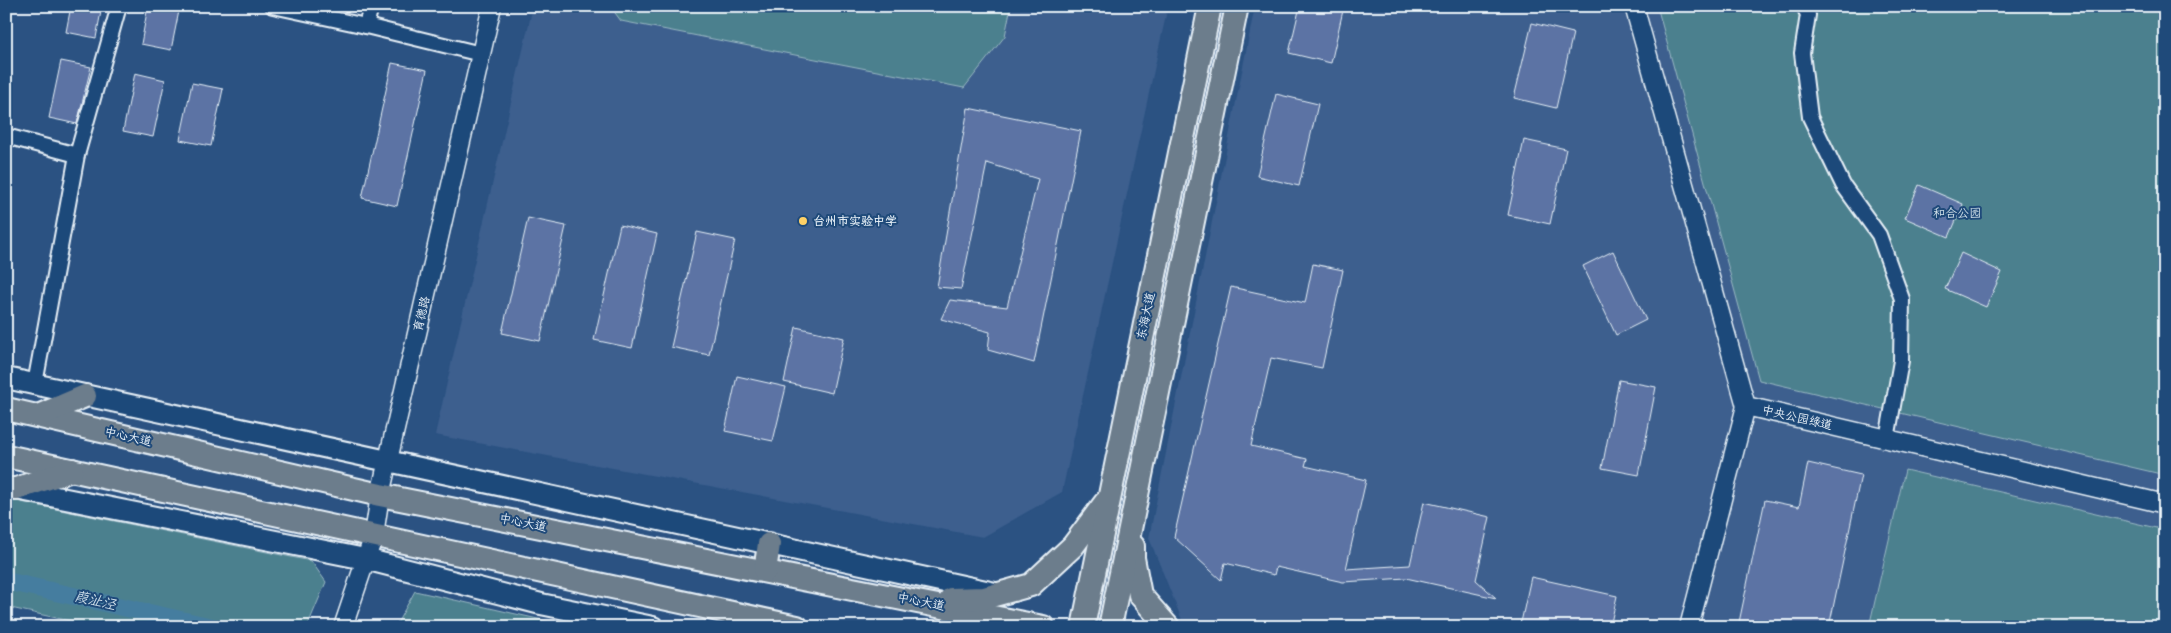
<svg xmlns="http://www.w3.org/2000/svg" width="2171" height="633" font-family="Kalam,'LXGW WenKai TC',sans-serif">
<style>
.built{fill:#3c5f8e}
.green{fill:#4b808e;stroke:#9ab8c3}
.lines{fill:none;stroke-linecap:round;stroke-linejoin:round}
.canal{stroke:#457d9f;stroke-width:18}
.building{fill:#5b73a4;stroke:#e8f1f8}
.minor-casing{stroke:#e8f1f8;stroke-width:18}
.tertiary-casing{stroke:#e8f1f8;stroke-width:21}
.secondary-casing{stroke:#e8f1f8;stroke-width:24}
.primary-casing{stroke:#e8f1f8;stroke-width:26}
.minor{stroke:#1f4a7a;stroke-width:14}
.tertiary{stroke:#1f4a7a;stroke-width:18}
.secondary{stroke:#1f4a7a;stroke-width:20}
.primary{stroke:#6c7d8c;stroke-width:22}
.poi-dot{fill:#ffd166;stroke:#1f4a7a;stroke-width:2}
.labels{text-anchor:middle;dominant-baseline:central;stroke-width:4;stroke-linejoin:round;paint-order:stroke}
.park-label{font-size:12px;fill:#d0e0e8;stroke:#1f4a7a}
.poi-label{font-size:12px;font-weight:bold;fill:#e8f1f8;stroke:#1f4a7a;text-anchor:start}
.street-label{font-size:12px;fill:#e8f1f8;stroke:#1f4a7a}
.water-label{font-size:14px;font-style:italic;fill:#d0e0eb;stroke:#1f4a7a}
</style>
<rect width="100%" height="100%" fill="#2b5282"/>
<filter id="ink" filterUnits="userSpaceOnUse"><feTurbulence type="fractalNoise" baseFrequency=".02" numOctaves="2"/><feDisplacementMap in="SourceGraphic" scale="10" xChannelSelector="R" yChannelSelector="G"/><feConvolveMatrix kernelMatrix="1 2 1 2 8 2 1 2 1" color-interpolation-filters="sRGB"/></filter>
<g filter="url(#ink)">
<g class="built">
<path d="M533,6h635l-106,486 -79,45 -548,-102z"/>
<path d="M1255,6h910v621h-952l-31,-7 -33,-82z"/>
</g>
<g class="green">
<path d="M610,6h401l-6,30 -41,52 -343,-67z"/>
<path d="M1657,6h508v469l-406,-95z"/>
<path d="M1905,470l260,60v85l-3,12h-293z"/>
<path d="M6,499l305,62 15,21 -19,45h-209l-92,-20z"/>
<path d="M415,591l158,36h-178z"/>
</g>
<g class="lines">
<path class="canal" d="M6,581l206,46"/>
</g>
<g class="building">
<path d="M71,6h31l-6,32 -30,-6z"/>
<path d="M148,6h32l-9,44 -30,-6z"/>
<path d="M1300,6h44l-13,57 -42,-10z"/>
<path d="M1532,23l41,10 -17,75 -42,-10z"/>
<path d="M61,61l30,6 -14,57 -28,-6z"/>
<path d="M392,63l35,7 -30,136 -35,-8z"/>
<path d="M135,73l30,7 -12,57 -30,-6z"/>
<path d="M192,83l31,6 -12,57 -31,-6z"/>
<path d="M1276,94l42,10 -19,82 -42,-10z"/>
<path d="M968,108l113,23 -47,232 -46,-13 2,-18 -49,-13 9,-19 57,7 31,-128 -51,-16 -26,126 -24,-2z"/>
<path d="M1524,140l42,9 -16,75 -42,-9z"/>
<path d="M1919,185l44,19 -14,33 -44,-19z"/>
<path d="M528,218l38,8 -26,115 -38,-8z"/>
<path d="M620,225l37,9 -25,114 -38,-8z"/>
<path d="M697,232l38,8 -26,115 -38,-8z"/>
<path d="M1613,251l33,69 -30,15 -33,-69z"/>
<path d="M1961,253l41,19 -16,35 -41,-18z"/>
<path d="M1313,264l30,6 -21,98 -51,-10 -20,88 56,13 -2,7 61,14 -20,89 64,-4 14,-63 66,15 -14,63 20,18 -90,-20 -63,4 -67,-15 -2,8 -49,-12 -4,17 -47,-43 57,-250 74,16z"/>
<path d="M796,327l48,11 -12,55 -48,-11z"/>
<path d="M737,376l49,11 -13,54 -48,-10z"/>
<path d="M1619,380l37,7 -17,88 -37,-7z"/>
<path d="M1808,463l53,12 -32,152h-91l27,-127 34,7z"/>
<path d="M1531,577l86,19 -7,31h-90z"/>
</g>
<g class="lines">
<defs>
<g id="minor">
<path d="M273,6l93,20"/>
<path d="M371,6l-5,20 115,28"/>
<path d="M1804,6l4,9 -6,38 8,64 33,68 36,50 23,64 -1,62 -14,78"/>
<path d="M6,136l71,19"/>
<path d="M35,384l42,-229 42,-149"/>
</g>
<g id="tertiary">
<path d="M1634,6l112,400 419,98"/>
<path d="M343,627l31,-92 6,-40 112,-489"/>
<path d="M1689,627l57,-221"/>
</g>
<g id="secondary">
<path d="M6,378l989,215"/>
<path d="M11,488l354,71 176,45 112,23"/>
</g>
<g id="primary">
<path d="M6,409l374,86 663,132"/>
<path d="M38,416l47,-20"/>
<path d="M6,456l791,171"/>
<path d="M16,489l56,-19"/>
<path d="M1133,546v12l7,37 28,32"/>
<path d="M765,571l4,-27"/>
<path d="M951,599l33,-1 47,-13 42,-39 32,-43"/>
<path d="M1083,627l127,-621"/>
<path d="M1110,627l127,-621"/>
</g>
</defs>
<use href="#minor" class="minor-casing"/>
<use href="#tertiary" class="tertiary-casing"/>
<use href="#secondary" class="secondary-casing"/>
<use href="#primary" class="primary-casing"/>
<use href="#minor" class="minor"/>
<use href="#tertiary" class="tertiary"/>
<use href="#secondary" class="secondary"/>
<use href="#primary" class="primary"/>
</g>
</g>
<circle class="poi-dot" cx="803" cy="221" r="5"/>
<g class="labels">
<g class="park-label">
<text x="1957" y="213">和合公园</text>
</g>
<g class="poi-label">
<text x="813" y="221">台州市实验中学</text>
</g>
<g class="street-label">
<text transform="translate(422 314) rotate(-77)">育德路</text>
<text transform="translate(1146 316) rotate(-78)">东海大道</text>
<text transform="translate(1797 418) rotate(13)">中央公园绿道</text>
<text transform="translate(128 437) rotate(13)">中心大道</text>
<text transform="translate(523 523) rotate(11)">中心大道</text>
<text transform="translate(921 602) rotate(11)">中心大道</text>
</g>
<g class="water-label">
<text transform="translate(95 601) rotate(13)">葭沚泾</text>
</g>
</g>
<rect width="2171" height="633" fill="none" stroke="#1f4a7a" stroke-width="25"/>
<rect x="12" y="12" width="2146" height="608" fill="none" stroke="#e8f1f8" stroke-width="2" filter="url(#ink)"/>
</svg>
